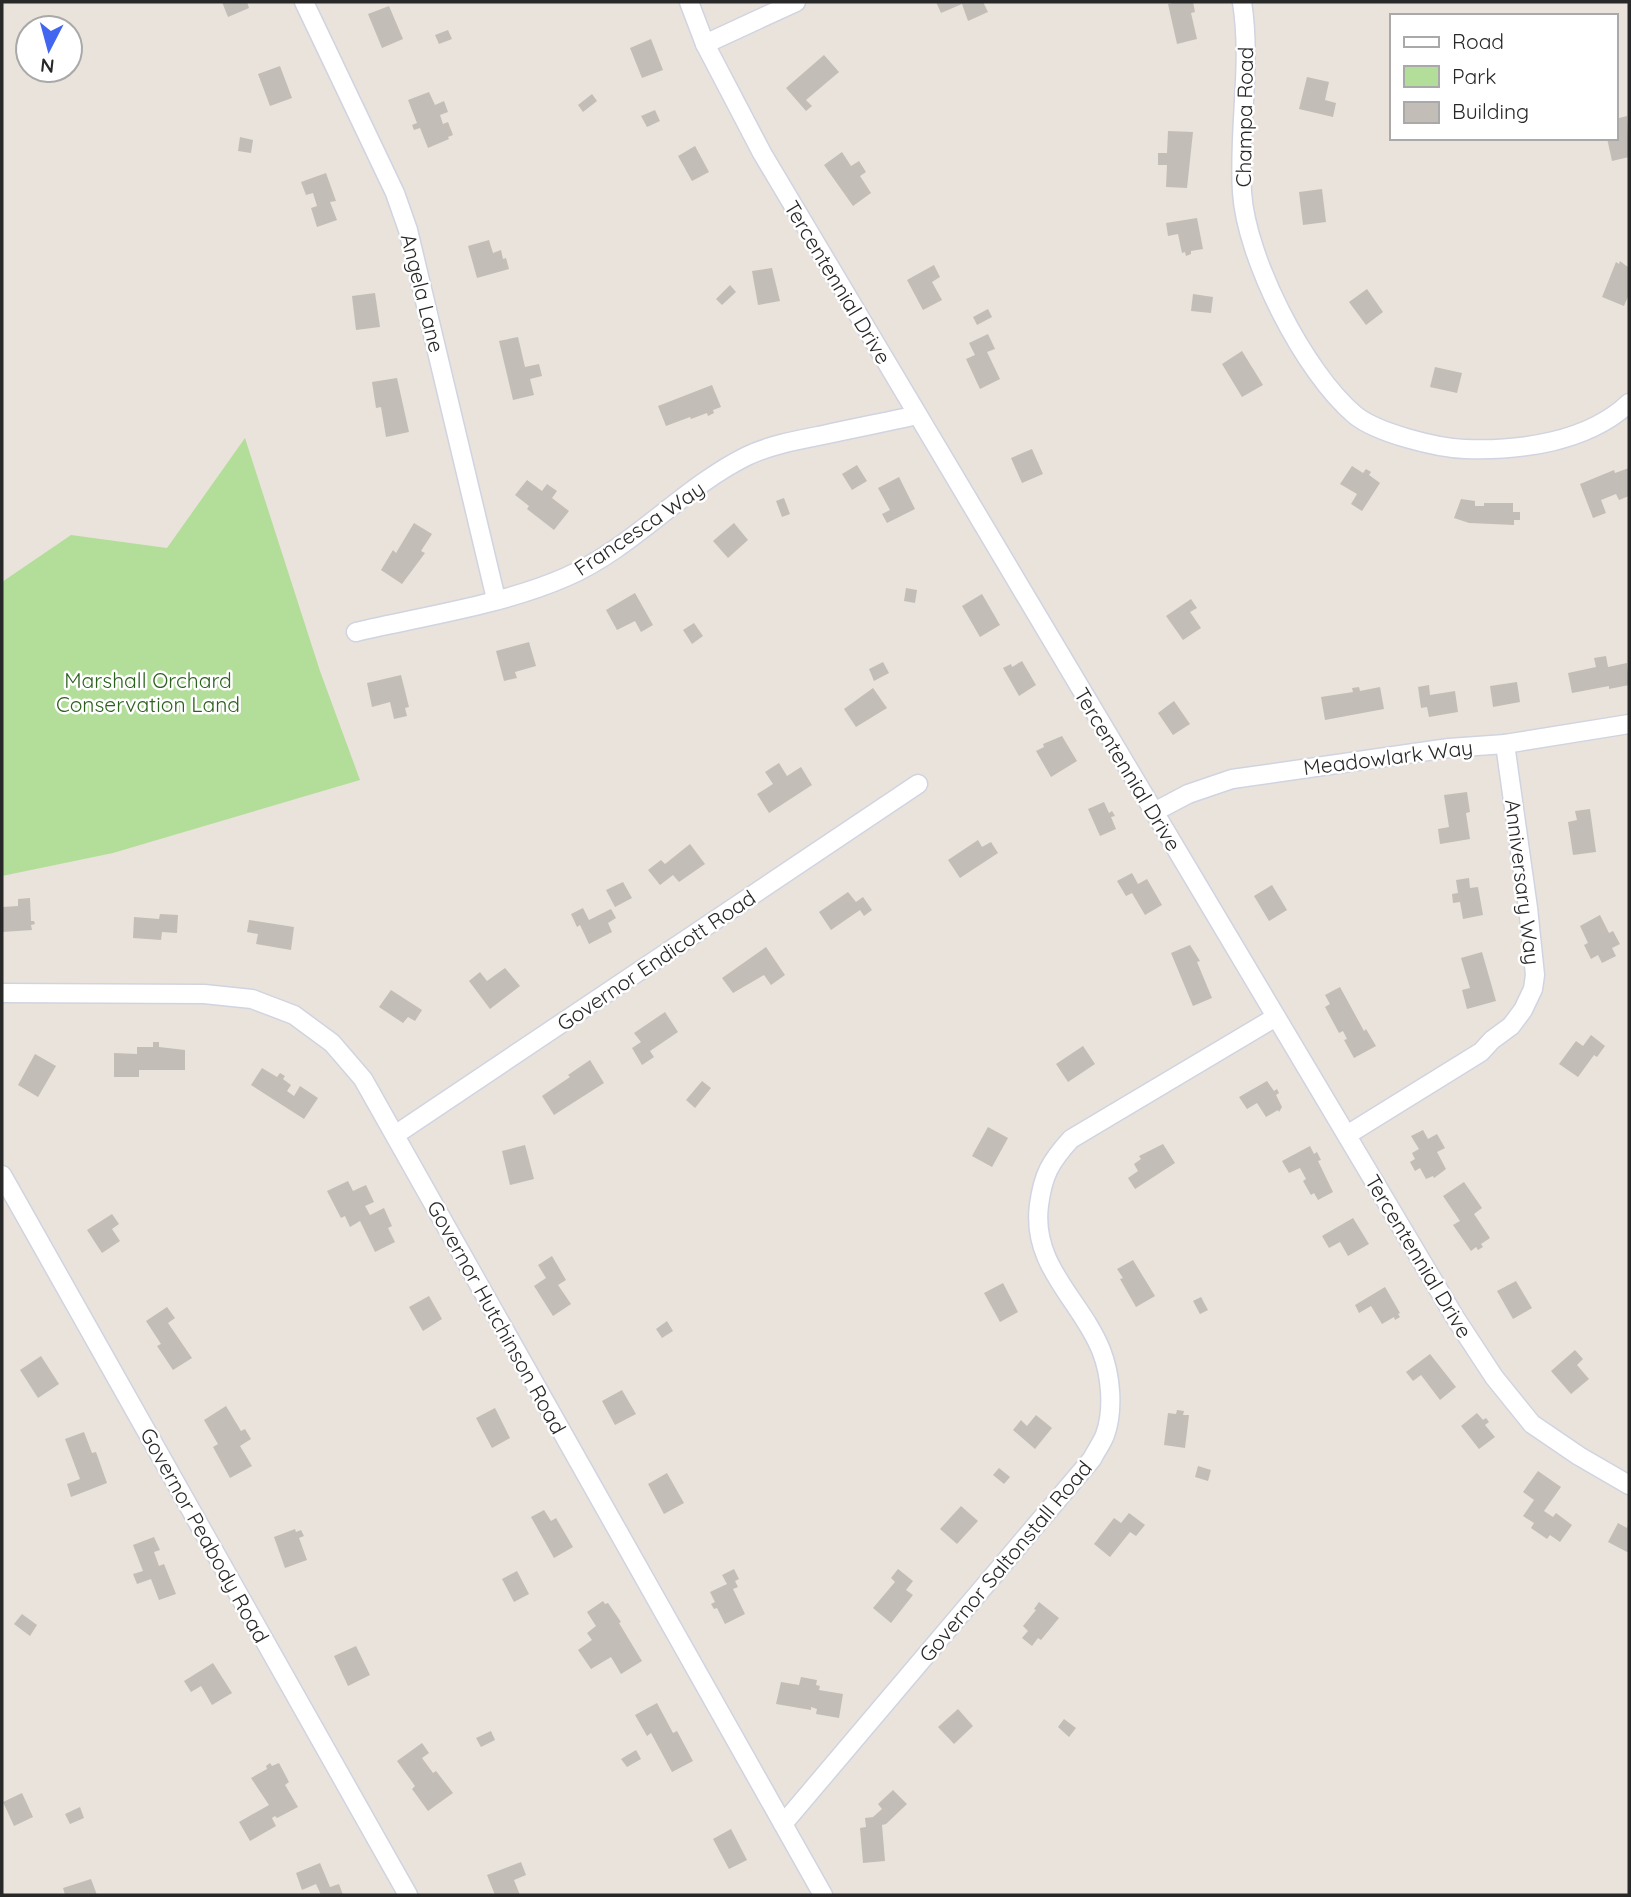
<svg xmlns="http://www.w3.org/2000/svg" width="1631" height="1897" font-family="Quicksand,sans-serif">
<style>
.green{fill:#b2de99}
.building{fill:#c2bdb6}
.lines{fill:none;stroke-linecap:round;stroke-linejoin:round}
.street-casing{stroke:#d0d4e1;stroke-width:21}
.street{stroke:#fff;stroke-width:18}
.labels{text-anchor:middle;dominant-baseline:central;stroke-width:5;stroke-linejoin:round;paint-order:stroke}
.street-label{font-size:21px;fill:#282828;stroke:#fff}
.park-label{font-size:21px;fill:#2c611d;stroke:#fff}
</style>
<rect width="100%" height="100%" fill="#eae3db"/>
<path class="green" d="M245,438l75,233 40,109 -247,73 -111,23v-294l69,-47 96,13z"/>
<g class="building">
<path d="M222,2h25l2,6 -21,9z"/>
<path d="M936,2h47l5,10 -20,9 -6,-17 -21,9z"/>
<path d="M1178,2h15l2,10 -4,1 6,26 -20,5 -9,-40z"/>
<path d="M389,6l14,33 -21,9 -14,-34z"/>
<path d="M448,30l4,9 -13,5 -4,-9z"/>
<path d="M651,39l12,31 -21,8 -12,-30z"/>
<path d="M824,55l15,17 -33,28 6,6 -6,5 -20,-23z"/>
<path d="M280,66l12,32 -22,8 -12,-32z"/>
<path d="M1307,77l22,5 -4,18 11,3 -3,14 -34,-8z"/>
<path d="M429,92l6,13 9,-4 4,11 -8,3 3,9 5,-2 5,13 -5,2 1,2 -21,9 -8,-20 -6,2 -2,-5 5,-2 -9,-23z"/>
<path d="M592,94l5,7 -14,11 -5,-7z"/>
<path d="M655,110l5,11 -13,6 -6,-11z"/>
<path d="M1627,116l2,41 -17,4 -5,-23h8v-19z"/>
<path d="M1168,131l25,1 -6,56 -21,-1 1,-22h-9v-12h9z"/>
<path d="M240,137l13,3 -2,13 -13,-2z"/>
<path d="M695,146l14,26 -17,9 -14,-25z"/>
<path d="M842,152l9,14 8,-5 7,11 -6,4 11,17 -18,13 -29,-41z"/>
<path d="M326,173l10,28 -6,1 7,18 -20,7 -6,-19 6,-2 -4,-13 -7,2 -5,-13z"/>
<path d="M1322,189l4,33 -23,3 -4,-33z"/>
<path d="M1197,218l6,31 -12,2v3l-5,2 -1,-4 -3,1 -4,-19 -10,2 -2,-13z"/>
<path d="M489,240l4,13 8,-3 2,9 3,-1 3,11 -32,9 -9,-32z"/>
<path d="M1620,261l9,7v26l-5,12 -22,-9 14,-35 3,2z"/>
<path d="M934,265l6,12 -8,5 10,18 -19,10 -16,-30z"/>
<path d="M772,268l8,33 -22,4 -6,-34z"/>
<path d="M730,285l6,7 -14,13 -6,-6z"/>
<path d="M1367,289l16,23 -17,13 -17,-23z"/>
<path d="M375,293l5,34 -24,3 -4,-34z"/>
<path d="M1193,294l20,3 -2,16 -20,-2z"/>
<path d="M988,309l4,8 -15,8 -4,-8z"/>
<path d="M988,334l7,15 -8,3 13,27 -20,10 -14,-30 9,-4 -6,-12z"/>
<path d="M518,337l7,30 14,-3 3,12 -12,3 4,16 -21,5 -14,-59z"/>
<path d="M1242,351l21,34 -21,12 -20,-33z"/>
<path d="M1435,367l27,6 -5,20 -27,-6z"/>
<path d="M397,378l12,54 -23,5 -5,-30 -5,1 -4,-26z"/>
<path d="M712,385l9,22 -8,3 1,3 -6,3 -1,-3 -16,6 -1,-2 -24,9 -8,-20z"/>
<path d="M1032,449l11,25 -21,9 -11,-25z"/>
<path d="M857,465l10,16 -15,9 -10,-16z"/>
<path d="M1352,466l11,7 3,-4 5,3 -2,3 11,8 -18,28 -11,-7 6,-10 -17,-10z"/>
<path d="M1629,468v28l-10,4 -3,-6 -15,6 5,13 -13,5 -13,-34 34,-14 1,3z"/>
<path d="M899,477l16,32 -28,14 -5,-9 8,-4 -12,-22z"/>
<path d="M527,480l15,11 5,-7 10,7 -5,7 17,13 -15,19 -27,-21 2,-3 -14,-11z"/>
<path d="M784,498l6,16 -8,3 -6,-16z"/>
<path d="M1461,499l14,2v5h9v-3h29v9h7v8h-6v5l-45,-2 -15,-5z"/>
<path d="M414,523l18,11 -11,17 4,2 -23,31 -21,-14 12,-20 3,3z"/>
<path d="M734,523l14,17 -20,18 -15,-17z"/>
<path d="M906,588l11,2 -2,13 -11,-2z"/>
<path d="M635,593l18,32 -12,7 -6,-11 -18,9 -11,-20z"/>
<path d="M982,594l18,31 -20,12 -18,-31z"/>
<path d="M1191,599l6,9 -7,4 11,16 -18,12 -17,-24z"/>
<path d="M694,623l9,13 -11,8 -9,-14z"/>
<path d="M529,642l7,24 -21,6 2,6 -13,3 -8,-30z"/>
<path d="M1606,656l2,11 19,-4 2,22 -20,4v-3l-37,7 -4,-20 28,-6 -2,-9z"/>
<path d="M1022,661l14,24 -17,11 -16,-28 8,-4 1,3z"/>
<path d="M883,662l6,11 -15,8 -5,-12z"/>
<path d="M401,675l8,32 -4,1 2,8 -13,3 -4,-17 -18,5 -5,-24z"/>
<path d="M1517,682l3,20 -27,5 -3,-21z"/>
<path d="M1429,685l1,10 25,-4 3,21 -29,5 -2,-10 -6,1 -3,-21z"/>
<path d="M1359,687l1,4 20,-4 4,22 -59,11 -4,-23 32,-5 -1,-4z"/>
<path d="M873,688l14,20 -31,19 -12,-18z"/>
<path d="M1174,701l16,23 -17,11 -15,-22z"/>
<path d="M1062,736l15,25 -26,16 -15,-26 8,-4 -1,-3z"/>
<path d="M779,763l8,13 14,-9 11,18 -43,28 -12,-19 16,-10 -8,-12z"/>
<path d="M1467,792l3,20 -4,1 4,26 -30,5 -2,-15 11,-2 -5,-32z"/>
<path d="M1104,802l5,11 3,-2 3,5 -4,1 5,12 -16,7 -12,-27z"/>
<path d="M1590,809l6,43 -23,3 -5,-33 9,-2 -2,-9z"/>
<path d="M978,840l4,7 9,-5 7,11 -38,25 -12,-18z"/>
<path d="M690,844l15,20 -26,18 -6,-7 -13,10 -12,-15 13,-10 4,4z"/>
<path d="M1132,873l6,11 9,-5 15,26 -17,10 -13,-22 -6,3 -9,-15z"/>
<path d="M1469,878l1,10 8,-1 5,28 -20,4 -3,-17 -7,1 -1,-9 6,-1 -2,-13z"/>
<path d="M623,882l9,16 -17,9 -9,-17z"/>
<path d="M1272,885l15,25 -18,11 -15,-25z"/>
<path d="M848,892l8,10 7,-5 9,13 -8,6 -4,-6 -29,20 -12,-18z"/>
<path d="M30,898l1,23h3l1,3 -4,1 1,5 -30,2v-25l16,-1v-7z"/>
<path d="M583,908l6,12 22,-11 5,9 -8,5 4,9 -23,12 -9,-19 -3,2 -6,-13z"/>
<path d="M160,914l18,1 -1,18 -15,-1 -1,8 -28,-2 1,-21 25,2z"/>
<path d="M1600,915l9,18 4,-2 7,13 -8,4 4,8 -14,7 -4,-8 -7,4 -7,-14 4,-2 -8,-17z"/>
<path d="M249,920l45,7 -3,23 -35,-6 2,-10 -11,-2z"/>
<path d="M1190,945l10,16 -3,1 15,36 -19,8 -22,-53z"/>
<path d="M766,947l19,28 -14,10 -7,-10 -31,18 -11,-15z"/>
<path d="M1482,952l14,49 -29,8 -5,-19 8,-2 -9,-30z"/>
<path d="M505,968l15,18 -30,23 -21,-28 11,-9 7,9z"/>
<path d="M1340,987l24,44 2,-2 10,17 -22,12 -10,-18 3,-1 -4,-8 -4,2 -14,-26 5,-3 -5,-9z"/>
<path d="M391,990l31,20 -7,11 -7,-4 -5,6 -24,-16z"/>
<path d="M665,1012l13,20 -28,19 4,6 -12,8 -10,-17 9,-6 -7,-9z"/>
<path d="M1591,1035l14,11 -8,11 -3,-2 -16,22 -19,-13 17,-23 7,5z"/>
<path d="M153,1042h6v5l26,3v20h-46v7h-25v-24l23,1v-7h16z"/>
<path d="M1083,1046l12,18 -27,18 -12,-18z"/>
<path d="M35,1054l21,12 -18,31 -20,-12z"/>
<path d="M590,1060l14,23 -50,32 -12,-19 28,-19 -2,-2z"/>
<path d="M262,1068l15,9 3,-4 5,3 -2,3 8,6 -4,6 7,5 6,-10 18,12 -14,21 -53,-34z"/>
<path d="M702,1081l9,7 -16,20 -9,-8z"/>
<path d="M1267,1081l7,10 3,-2 2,4 -3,2 6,12 -3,5 -1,-2 -12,7 -9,-14 -10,6 -8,-12z"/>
<path d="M988,1127l20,11 -16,29 -20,-11z"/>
<path d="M1423,1130l5,9 9,-5 8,14 -8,4 9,17 -12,9 -1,-2 -7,3 -6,-11 -5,3 -5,-9 5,-3 -3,-6 7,-4 -8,-13z"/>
<path d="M1163,1144l12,19 -40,26 -7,-11 10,-7 -4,-7 7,-5 -2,-3z"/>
<path d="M525,1145l9,34 -24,6 -8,-34z"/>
<path d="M1310,1146l4,8 3,-2 4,8 -3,1 15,31 -15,8 -4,-7 -3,2 -8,-14 3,-2 -6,-11 -11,5 -7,-12z"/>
<path d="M348,1181l5,10 13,-6 8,17 -9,4 5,9 14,-7 8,18 -4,2 7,14 -20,10 -15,-31 -10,6 -5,-11 -4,2 -14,-27z"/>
<path d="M1464,1182l18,26 -8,6 16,24 -9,6 2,3 -5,3 -2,-3 -5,4 -18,-26 7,-4 -17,-25z"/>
<path d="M112,1214l7,10 -7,5 8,12 -18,12 -15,-23z"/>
<path d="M1353,1218l16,26 -21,12 -8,-14 -11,6 -7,-12z"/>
<path d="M552,1256l14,24 -8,5 13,19 -18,12 -19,-30 12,-8 -8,-13z"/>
<path d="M1133,1260l22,36 -19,11 -16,-28 3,-1 -6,-9z"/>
<path d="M1516,1281l16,27 -19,11 -16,-28z"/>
<path d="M1003,1283l15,29 -18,10 -16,-29z"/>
<path d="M1385,1287l15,26 -2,1 2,3 -5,3 -1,-3 -12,7 -11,-18 -12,7 -4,-8z"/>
<path d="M429,1296l13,23 -19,12 -14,-24z"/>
<path d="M1201,1297l7,13 -8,4 -7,-13z"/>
<path d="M167,1307l8,11 -7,5 24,35 -19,12 -16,-24 4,-2 -15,-23z"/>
<path d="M667,1321l6,10 -11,7 -6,-9z"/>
<path d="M1575,1350l8,9 -6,6 12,14 -18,15 -20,-23z"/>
<path d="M1430,1354l26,33 -16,13 -19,-25 -8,6 -7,-9z"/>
<path d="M41,1356l18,28 -21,14 -18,-28z"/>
<path d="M622,1390l14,24 -21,11 -13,-24z"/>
<path d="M226,1406l15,25 4,-2 6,10 -11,7 12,20 -22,12 -17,-31 5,-3 -14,-24z"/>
<path d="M495,1408l15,30 -18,10 -16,-30z"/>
<path d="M1177,1410l7,1 -1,4h6l-4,33 -21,-3 4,-32 8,1z"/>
<path d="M1477,1413l6,7 3,-2 3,4 -4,3 10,12 -16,12 -18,-23z"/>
<path d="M1036,1415l16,13 -17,21 -22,-19 8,-10 6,6z"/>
<path d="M84,1432l8,21 4,-1 11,31 -36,14 -4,-13 13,-5 -15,-40z"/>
<path d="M1198,1466l13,4 -3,11 -13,-4z"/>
<path d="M999,1468l11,9 -6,7 -11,-9z"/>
<path d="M1538,1471l23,16 -17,24 9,6 3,-4 16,12 -12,17 -10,-7 -3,4 -16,-11 3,-5 -11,-7 11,-16 -11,-8z"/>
<path d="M667,1473l17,30 -20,11 -16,-30z"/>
<path d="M961,1506l17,15 -21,23 -17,-15z"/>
<path d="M544,1510l7,11 5,-3 17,29 -19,11 -23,-41z"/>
<path d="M1129,1513l16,12 -9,11 -6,-4 -20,25 -16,-13 20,-26 7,5z"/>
<path d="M1629,1522v31l-21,-11 10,-19 9,5z"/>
<path d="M295,1529l1,3 5,-2 3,6 -5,2 8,22 -22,8 -11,-31z"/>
<path d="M154,1537l6,13 -6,2 5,14 5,-2 12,30 -17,6 -8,-21 -14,5 -4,-10 10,-3 -10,-26z"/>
<path d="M734,1569l5,10 -4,2 3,6 -5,2 12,25 -20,10 -8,-16 -3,1 -3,-5 4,-2 -5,-10 17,-8 -5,-9z"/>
<path d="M898,1569l15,12 -7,9 7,5 -22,28 -18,-15 22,-26 -4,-4z"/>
<path d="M517,1571l12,23 -15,8 -12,-23z"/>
<path d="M603,1601l2,3 3,-1 13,19 -2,1 23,38 -21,13 -10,-17 -20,12 -13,-19 14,-10 -5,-7 9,-7 -9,-14z"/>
<path d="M1039,1602l20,16 -18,22 -3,-2 -6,8 -10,-8 6,-7 -5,-5 13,-16 -2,-1z"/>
<path d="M22,1614l15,11 -7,11 -16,-12z"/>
<path d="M356,1646l14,29 -22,11 -14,-30z"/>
<path d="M213,1663l19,30 -20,12 -11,-19 -10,6 -7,-11z"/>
<path d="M801,1677l16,3 -1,5 4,1 -1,4 24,4 -4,24 -23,-4 1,-5 -6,-2v3l-35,-6 5,-22 18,3z"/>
<path d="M657,1703l16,30 4,-2 16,30 -21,11 -21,-39 -4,3 -12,-21z"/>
<path d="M958,1709l15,17 -19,18 -16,-17z"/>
<path d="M1064,1719l12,9 -7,9 -11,-10z"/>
<path d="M491,1731l4,9 -14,7 -5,-9z"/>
<path d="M422,1743l7,10 -7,5 11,15 3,-2 17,22 -25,18 -16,-22 3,-3 -18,-25z"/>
<path d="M636,1750l5,9 -14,8 -6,-8z"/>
<path d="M270,1763l2,3 7,-3 10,19 -4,3 13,22 -21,11 -2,-2 -3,2 4,8 -26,15 -11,-19 30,-17 -18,-27 16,-9 -1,-3z"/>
<path d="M893,1790l14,14 -21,20 -4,1 3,36 -22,2 -3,-35 6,-1 -1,-9 8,-1 9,-8 -4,-5z"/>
<path d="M22,1793l11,24 -19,9 -11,-24z"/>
<path d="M80,1807l4,11 -14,6 -5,-10z"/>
<path d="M731,1829l16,31 -18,9 -16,-30z"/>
<path d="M521,1862l5,13 -12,5 6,15h-25l-8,-20z"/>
<path d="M320,1863l10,24 9,-3 4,11h-22l-5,-11 -14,6 -6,-17z"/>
<path d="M91,1879l6,16h-32l-2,-7z"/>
</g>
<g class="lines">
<defs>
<g id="street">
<path d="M304,2l91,191 13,37 88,369"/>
<path d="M689,2l16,42 57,109 694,1166 38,58 38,47 47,32 50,29"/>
<path d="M1242,2c10,63 -4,126 0,190 4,66 62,180 113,223 22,18 82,33 110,34 55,2 123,-7 164,-46"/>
<path d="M705,44l91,-42"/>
<path d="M356,632c68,-16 146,-27 210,-55 67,-29 116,-89 181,-121 23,-11 51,-16 76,-21 32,-7 63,-13 94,-20"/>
<path d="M1154,812l34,-18 44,-15 217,-31 56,-4 124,-20"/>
<path d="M2,993l202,1 48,5 42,16 38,28 31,36 460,816"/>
<path d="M395,1135l523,-351"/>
<path d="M1347,1135l134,-83 11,-12 19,-14 12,-16 10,-21 2,-14 -7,-67 -23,-164"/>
<path d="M2,1175l406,720"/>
<path d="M783,1824l309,-365c4,-8 10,-16 13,-24 9,-25 6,-60 -4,-85 -20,-50 -70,-84 -62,-145 4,-30 11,-43 32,-66l205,-122"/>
</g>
</defs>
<use href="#street" class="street-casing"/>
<use href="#street" class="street"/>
</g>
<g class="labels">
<g class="street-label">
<text transform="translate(1244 117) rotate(-89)">Champa Road</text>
<text transform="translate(838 282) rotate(59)">Tercentennial Drive</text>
<text transform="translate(423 293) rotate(76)">Angela Lane</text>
<text transform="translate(639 528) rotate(-34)">Francesca Way</text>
<text transform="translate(1388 757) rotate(-7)">Meadowlark Way</text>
<text transform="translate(1128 769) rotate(59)">Tercentennial Drive</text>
<text transform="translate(1523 882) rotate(83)">Anniversary Way</text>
<text transform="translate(656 960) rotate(-34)">Governor Endicott Road</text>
<text transform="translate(1419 1256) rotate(59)">Tercentennial Drive</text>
<text transform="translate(497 1317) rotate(61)">Governor Hutchinson Road</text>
<text transform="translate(205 1535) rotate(61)">Governor Peabody Road</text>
<text transform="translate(1005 1561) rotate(-50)">Governor Saltonstall Road</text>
</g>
<g class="park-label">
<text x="148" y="680">Marshall Orchard<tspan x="148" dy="24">Conservation Land</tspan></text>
</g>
</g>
<rect width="1631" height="1897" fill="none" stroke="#282828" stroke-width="7"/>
<rect x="1390" y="14" width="228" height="126" fill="#ffffff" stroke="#a9a9a9" stroke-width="2"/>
<rect x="1404" y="37" width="35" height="10" fill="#ffffff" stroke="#a9a9a9" stroke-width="2"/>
<text x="1452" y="49" font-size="21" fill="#282828">Road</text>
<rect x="1404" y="66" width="35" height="21" fill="#b2de99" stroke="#a9a9a9" stroke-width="2"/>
<text x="1452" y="84" font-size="21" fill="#282828">Park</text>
<rect x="1404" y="102" width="35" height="21" fill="#c2bdb6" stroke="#a9a9a9" stroke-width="2"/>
<text x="1452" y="119" font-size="21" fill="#282828">Building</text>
<g transform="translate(49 49) rotate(186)"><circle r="33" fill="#ffffff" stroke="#a9a9a9" stroke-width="2"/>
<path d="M0-5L12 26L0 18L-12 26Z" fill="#4266f0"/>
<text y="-10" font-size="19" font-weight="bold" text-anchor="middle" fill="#282828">N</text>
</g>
</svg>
